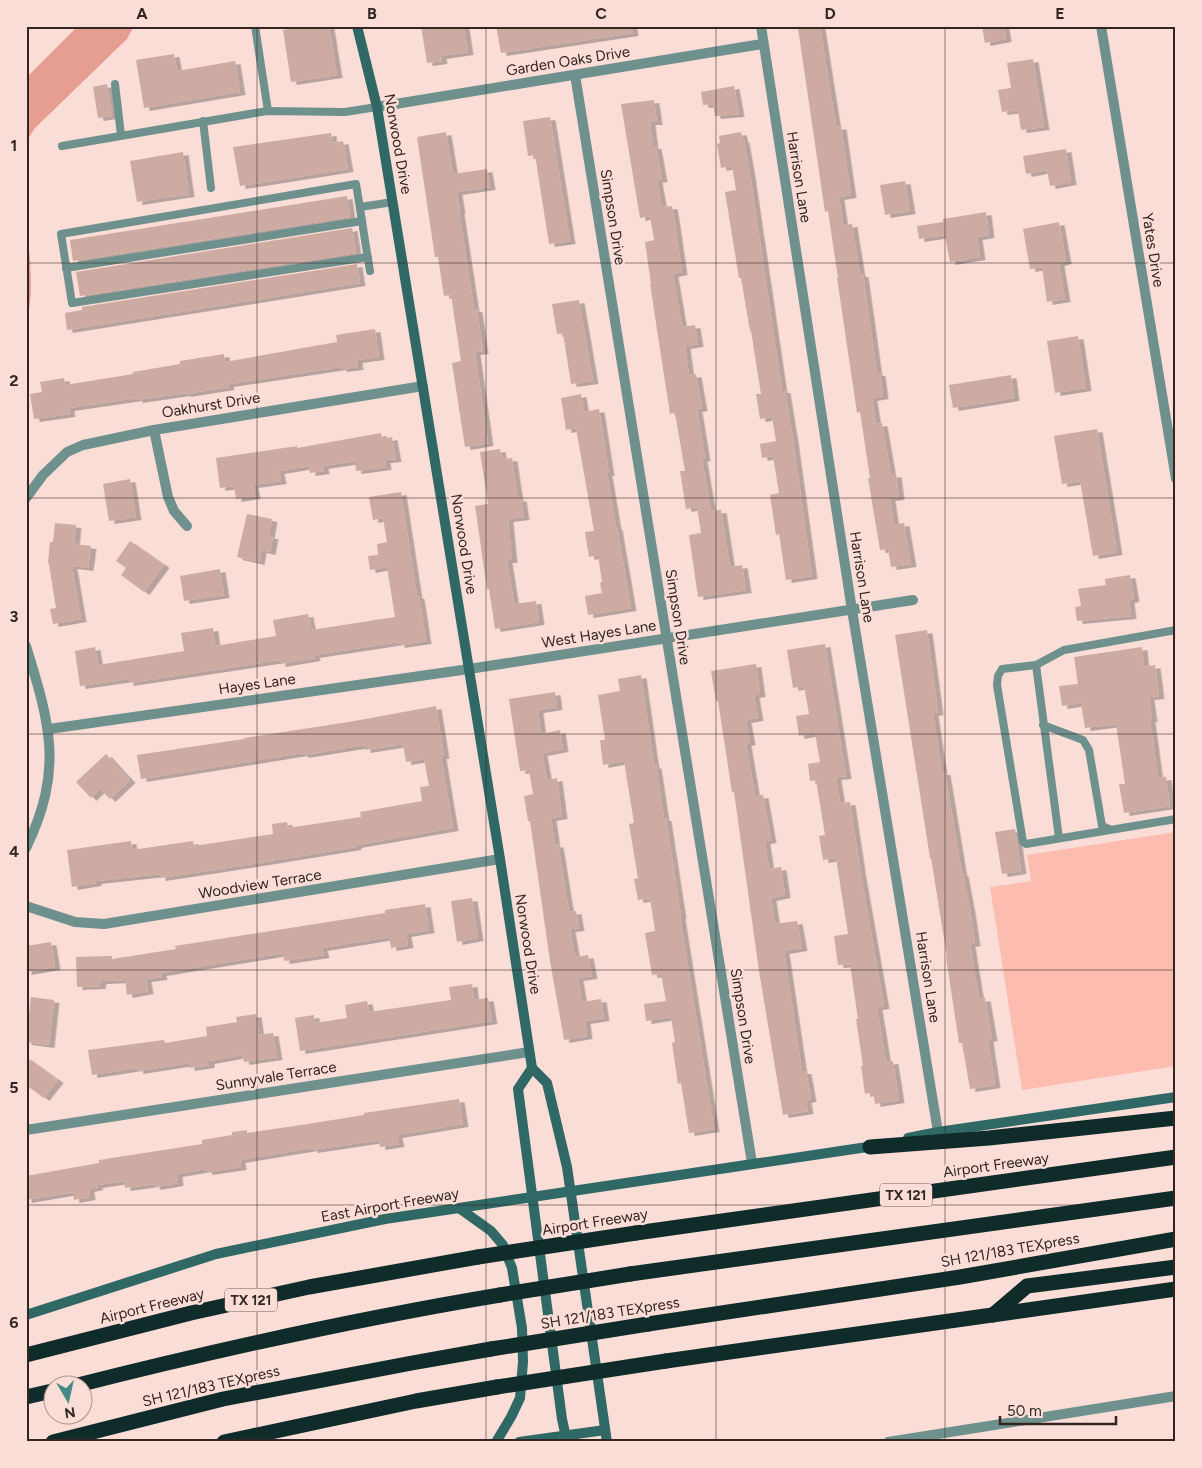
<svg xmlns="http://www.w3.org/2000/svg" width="1202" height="1468" font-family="Figtree,sans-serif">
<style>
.green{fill:#fcbdb0}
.water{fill:#e59e90}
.building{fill:#cdaaa2;filter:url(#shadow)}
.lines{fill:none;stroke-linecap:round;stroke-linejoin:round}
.lane{stroke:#6e918e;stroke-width:8}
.street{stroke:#6e918e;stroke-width:10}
.secondary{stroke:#306865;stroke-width:10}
.highway{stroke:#0f2c2b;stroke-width:15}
.highway-bridge{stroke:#0f2c2b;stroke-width:15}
.grid{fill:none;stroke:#322522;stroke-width:1;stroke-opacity:0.55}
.labels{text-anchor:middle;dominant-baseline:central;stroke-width:5;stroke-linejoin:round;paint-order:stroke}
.shield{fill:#fbddd7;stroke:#6e5c58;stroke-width:1}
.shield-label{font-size:14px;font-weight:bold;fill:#322522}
.street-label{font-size:15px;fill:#322522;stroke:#fbddd7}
.neatline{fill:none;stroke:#322522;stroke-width:2}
.grid-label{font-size:16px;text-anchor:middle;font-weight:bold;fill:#322522}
</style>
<defs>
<filter id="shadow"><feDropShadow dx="5.5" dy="3" stdDeviation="0" flood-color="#0004"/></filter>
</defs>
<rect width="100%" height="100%" fill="#fbddd7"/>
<path class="green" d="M1176,832v234l-154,24 -32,-203 41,-6 -4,-26z"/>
<g class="water">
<path d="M78,26h56l-7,13 -92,89 -9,14v-64z"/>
<path d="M26,218c2,24 10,79 0,100z"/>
</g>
<g class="building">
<path d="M309,26h20l8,49 -46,7 -8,-52z"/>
<path d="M421,26h43l4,26 -27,4 1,5 -15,2z"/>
<path d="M496,26h136l1,7 -132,20z"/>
<path d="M812,26h8l16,101 5,-1 10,69 -12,2 4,28 9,-1 8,50h3l14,99h3l3,23 -11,2 4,26 6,-1 9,52 5,-1 3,23 -9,1 4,27 10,-2 7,41 -20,3 -3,-18 -8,1 -12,-72h2l-10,-66 -3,1 -20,-135h1l-10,-67 -3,1 -27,-184z"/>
<path d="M982,26h22l2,13 -21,4z"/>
<path d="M174,54l3,17 58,-10 5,31 -96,16 -8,-48z"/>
<path d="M1033,59l11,68 -23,3 -3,-20 -16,2 -4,-22 13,-2 -4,-25z"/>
<path d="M107,84l5,32 -14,2 -5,-31z"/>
<path d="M734,86l5,28 -24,2 -2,-12 -10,1 -2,-13z"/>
<path d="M654,100l3,22h-7l3,24h3l6,33 -5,1 5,27 10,-1 3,17 7,49 -9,2 9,53 13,-2 3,19 -13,2 4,29 7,-1 6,34 -5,1 8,49 -3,1 9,52 10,-1 9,57 12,-2 4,25 -48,7 -9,-62 12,-2 -4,-26 -11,2 -6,-38h5l-10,-58 -5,1 -20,-130h1l-6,-42 9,-2 -4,-24 -10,2 -19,-114z"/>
<path d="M550,117l20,124 -21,3 -14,-89 -7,1 -5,-35z"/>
<path d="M446,132l7,42 34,-5 3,18 -33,5 3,19h-1l15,98h3l6,42 -8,1 13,91 -23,4 -13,-84 9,-2 -10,-66 -7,1 -6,-39h-3l-18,-120z"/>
<path d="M741,132l2,8h1l6,34 32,216h3l8,49 19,137 -26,4 -7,-46 -3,1 -6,-40 9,-2 -6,-37 -11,2 -2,-14 16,-3 -4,-24 -12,2 -4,-25h5l-10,-63h-1l-9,-53h-2l-14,-86 11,-2 -4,-24 -11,2 -4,-24 3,-1 -1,-7z"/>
<path d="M331,133l1,10 11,-2 5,28 -108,17 -7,-39z"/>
<path d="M1066,149l5,33 -21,4 -3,-16 -21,4 -3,-18z"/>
<path d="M183,152l6,42 -52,8 -7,-41z"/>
<path d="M905,181l5,30 -25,4 -5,-30z"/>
<path d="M347,196l3,21 -277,44 -3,-21z"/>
<path d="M986,212l3,23 -12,2 3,20 -30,5 -5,-27 -26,4 -2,-13 26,-4v-3z"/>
<path d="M1059,222l7,39 -7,2 6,36 -18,3 -5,-35 -12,2 -7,-40z"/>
<path d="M352,228l4,25 -276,43 -4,-24z"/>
<path d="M357,264l3,19 -293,47 -2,-17 17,-3v-3z"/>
<path d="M579,300l14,81 -22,3 -8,-51 -6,1 -5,-30z"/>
<path d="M375,329l4,28 -22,3 1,7 -17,2v-2l-113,17 1,3 -44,7v-1l-48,7v-2l-68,10 1,6 -36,5 -4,-25 12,-2 -2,-10 24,-4 1,7 68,-11v-2l47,-8v-3l44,-7 1,8 112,-20 -1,-7z"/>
<path d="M1078,336l8,52 -31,5 -8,-52z"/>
<path d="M1011,375l3,23 -61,10 -4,-23z"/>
<path d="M581,394l3,18 15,-3 10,64h-2l9,54h1l14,81 -43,7 -3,-19 17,-3 -2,-10 2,-1 -4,-27 -9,2 -4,-25 9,-1 -18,-103 -10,2 -5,-32z"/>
<path d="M1097,429l20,123 -24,4 -13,-75 -18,3 -8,-48z"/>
<path d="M381,433l1,6 10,-2 4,22 -11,1 1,7 -30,4 -1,-10 -32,5 1,5 -14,2 -1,-7 -30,5 2,10 -28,4 2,11 -19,3 -2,-13 -14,2 -4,-30 81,-12v2z"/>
<path d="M500,449l2,10 10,-1 6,41 3,-1 3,19 -16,2 4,41h-5l7,44 22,-3 3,21 -44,7 -6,-40h-2l-12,-83 13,-2 -8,-52z"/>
<path d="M130,479l6,38 -27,4 -6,-37z"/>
<path d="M401,492l16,104h2l7,45 -27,4v-3l-85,13 1,3 -35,6v-4l-152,23v-4l-48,7 -5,-35 20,-4 3,18 86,-14 -3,-18 32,-5 2,18 61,-10 -3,-16 35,-6 3,16 84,-13 -8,-50 -17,3 -2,-14 10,-1 -1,-11 10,-2 -4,-24 -10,2 -4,-23z"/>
<path d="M247,514l25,5 -3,17h4l-3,16 -9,-2 -2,12 -22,-5z"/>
<path d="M55,523l21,2 -2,19 17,2 -3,22 -16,-2 9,53 -28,5 -3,-15 6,-1 -7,-44 -1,-1 2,-21h3z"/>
<path d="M130,541l34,24 -20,27 -23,-17 5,-7 -10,-7z"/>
<path d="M220,569l4,26 -40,6 -4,-25z"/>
<path d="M1130,575l4,24 -5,1 2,16 -54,5 -2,-14 6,-1 -3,-17 28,-4 -1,-6z"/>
<path d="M927,630l11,82 -5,1 9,59h3l17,102 1,-1 7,37 5,33 -5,1 9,55 6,-1 7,40 -4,1 7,46 -25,4 -8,-46h-3l-13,-86h1l-16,-99h-1l-35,-223z"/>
<path d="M825,644l21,132 -10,1 4,26 10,-1 11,73 23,131 -7,1 9,55 7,-1 6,39 -24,4 -2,-12 -8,2 -4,-28h2l-7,-47h2l-8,-55 -12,1 -4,-29 14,-2 -12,-76 -13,2 -4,-24 6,-1 -9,-55 -6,1 -2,-17 12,-2 -5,-29 -16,3 -3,-20 13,-2 -5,-28 -11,2 -6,-38z"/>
<path d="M1142,647l2,20 11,-2 4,31 -10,1 3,22h-2l8,59 8,-1 4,29 -46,7 -5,-29h6l-9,-60 -31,4 -4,-25 -19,3 -3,-20 19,-2 -4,-27z"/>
<path d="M756,664l4,30 -6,1 4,23 -12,2 4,22 -4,1 9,53 8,-1 8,45 -6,1 4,28 12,-2 4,28 -14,3 4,26 22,-3 5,27 -18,3 18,120h4l5,28 -5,1 2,11 -25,4 -24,-144 -25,-179h-2l-14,-91h-2l-5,-30z"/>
<path d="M641,675l13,91 2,-1 8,53h2l15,98h-1l34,213 -25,4 -8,-50 -3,1 -6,-41 3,-1 -4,-25 -25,4 -2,-17 22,-3 -5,-27 -9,1 -7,-42 10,-2 -5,-33 -12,2 -4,-21 4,-1 -9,-54 5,-1 -10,-62 -21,4 -3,-25h5l-7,-45 22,-4 -2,-12z"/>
<path d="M555,692l2,15 -19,3 3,24 19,-4 3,19 -21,4 5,27 10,-2 5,38 -11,2 4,27 3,-1 11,68 7,-1 3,17 -9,1 5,28 13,-2 4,21 -14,2 4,24 19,-3 3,19 -19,3 2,15 -23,4 -14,-79 -20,-140h-2l-4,-25 9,-2 -4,-24 -9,1 -11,-72z"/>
<path d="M436,706l8,50h-3l12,72 -97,17v2l-136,22 -60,9v-4l-64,7v2l-24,4 -5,-37 64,-9 1,9 61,-9 1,5 79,-12 -1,-10 15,-2 1,6 73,-11 -1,-5 62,-11 -2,-14 9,-1 -5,-27 -18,3 -3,-18 -38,6v-5l-62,10 -1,-2 -161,26 -4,-24 107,-16v-1l105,-16z"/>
<path d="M106,754l24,26 -20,19 -10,-10 -9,9 -15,-16z"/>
<path d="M1015,829l6,42 -19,3 -7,-42z"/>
<path d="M472,898l6,40 -21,4 -6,-41z"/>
<path d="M425,904l4,26 -23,4 2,11 -17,3 -2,-11 -67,11 2,7 -40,6 -1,-8 -122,20 1,4 -16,2 2,12 -21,4 -2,-15 -24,1 -1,5 -23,1 -1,-30 36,-1v3l64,-10 -1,-3 210,-33v-3z"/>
<path d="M51,942l4,25 -29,5v-26z"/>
<path d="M472,984l2,16 14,-2 4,23 -192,30 -5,-33 19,-3 1,8 32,-5 -2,-13 22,-4 2,11 82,-12 -2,-13z"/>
<path d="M31,997l23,3 -5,45 -23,-3z"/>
<path d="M256,1014l3,21 14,-2 4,24 -33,5 -2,-7 -33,6v4l-20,3v-5l-51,8 -1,-3 -45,7 -4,-25 76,-10 1,3 42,-7 -1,-9 31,-5 -1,-5z"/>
<path d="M26,1057l32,23 -14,18 -18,-13z"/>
<path d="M459,1099l4,25 -66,11 2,9 -19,3 -1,-7 -67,10v-2l-72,12 1,7 -34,5 -1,-3 -29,5 1,9 -23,4 -1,-3 -29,4 -1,-7 -27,4 1,2 -9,2 1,8 -16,3 -1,-8 -47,8v-24l73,-13v-3l103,-16v-4l30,-5v-3l15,-2v3l54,-8 63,-10v-2z"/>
</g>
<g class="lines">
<g class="lane">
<path d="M255,26l13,85"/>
<path d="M115,84l6,51"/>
<path d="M203,121l8,67"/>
<path d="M62,146l205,-35 78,1 32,-5"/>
<path d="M360,207l33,-5"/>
<path d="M368,257l-296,46 -11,-69 295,-50c5,29 9,58 14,87"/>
<path d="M66,268l296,-47"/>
<path d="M1176,630l-112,20 -28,15 -34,4 -4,7 -1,9 26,157 3,2 150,-25"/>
<path d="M1036,665l23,173"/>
<path d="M1043,725l40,15 6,10 13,76 7,3"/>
</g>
<g class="street">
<path d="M761,26l91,584 86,522"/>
<path d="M1101,26l75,453"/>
<path d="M575,75l177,1088"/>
<path d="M377,107l385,-63"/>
<path d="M154,430l14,67 6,14 13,15"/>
<path d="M26,498l17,-23 24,-23 16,-7 71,-15 269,-44"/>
<path d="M26,646c24,78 38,124 0,202"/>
<path d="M49,729l420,-60 444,-69"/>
<path d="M26,906l49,16 29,2 396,-65"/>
<path d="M26,1130l503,-78"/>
<path d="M888,1442l288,-46"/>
</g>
<g class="secondary">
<path d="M357,26l20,81 123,752 32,209 15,15 20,84 40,275"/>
<path d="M532,1068l-14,21 44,330 5,23"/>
<path d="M908,1138l30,-6 238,-35"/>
<path d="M459,1208l32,23 12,14 9,23 10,60 1,34 -3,36 -9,19 -15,25"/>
<path d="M26,1315l190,-61 169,-35 489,-73"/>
<path d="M519,1442l86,-12"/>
</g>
<g class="highway">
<path d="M870,1147l119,-9 187,-20"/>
<path d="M636,1233l540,-76"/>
<path d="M630,1274l546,-76"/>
<path d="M993,1315l34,-29 149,-19"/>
<path d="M648,1324l312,-47 216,-38"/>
<path d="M26,1355l165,-42 118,-26 169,-30"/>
<path d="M666,1361l510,-72"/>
<path d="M74,1386c142,-36 282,-67 426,-91"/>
<path d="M26,1397l26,-6"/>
<path d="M53,1442l170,-43 189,-36 79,-14"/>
<path d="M224,1442l192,-41 81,-14"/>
</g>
<g class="highway-bridge">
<path d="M478,1257l158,-24"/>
<path d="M500,1295l130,-21"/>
<path d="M491,1349l157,-25"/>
<path d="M497,1387l169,-26"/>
</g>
</g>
<path class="grid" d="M257,26v1416M486,26v1416M716,26v1416M945,26v1416M26,263h1150M26,498h1150M26,734h1150M26,970h1150M26,1205h1150"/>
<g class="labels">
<g class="shield">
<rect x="880" y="1183.5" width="52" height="23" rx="4"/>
<rect x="225" y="1288.5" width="52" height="23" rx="4"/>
</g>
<g class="shield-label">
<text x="906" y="1195">TX 121</text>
<text x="251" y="1300">TX 121</text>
</g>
<g class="street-label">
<text transform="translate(568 61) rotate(-9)">Garden Oaks Drive</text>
<text transform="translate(398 144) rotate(80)">Norwood Drive</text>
<text transform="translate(799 177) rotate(81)">Harrison Lane</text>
<text transform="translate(613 217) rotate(81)">Simpson Drive</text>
<text transform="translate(1153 250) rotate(81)">Yates Drive</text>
<text transform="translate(211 405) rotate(-9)">Oakhurst Drive</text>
<text transform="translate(464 544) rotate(81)">Norwood Drive</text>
<text transform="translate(862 577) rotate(81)">Harrison Lane</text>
<text transform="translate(678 617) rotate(81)">Simpson Drive</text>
<text transform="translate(599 634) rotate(-9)">West Hayes Lane</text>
<text transform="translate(257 684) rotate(-8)">Hayes Lane</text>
<text transform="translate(260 884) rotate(-9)">Woodview Terrace</text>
<text transform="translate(528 944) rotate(81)">Norwood Drive</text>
<text transform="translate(928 977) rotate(81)">Harrison Lane</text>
<text transform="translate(743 1016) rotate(81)">Simpson Drive</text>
<text transform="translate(276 1076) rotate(-9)">Sunnyvale Terrace</text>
<text transform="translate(996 1165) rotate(-8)">Airport Freeway</text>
<text transform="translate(390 1205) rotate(-10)">East Airport Freeway</text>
<text transform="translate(595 1222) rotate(-9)">Airport Freeway</text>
<text transform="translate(1010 1250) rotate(-10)">SH 121/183 TEXpress</text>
<text transform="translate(152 1306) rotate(-14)">Airport Freeway</text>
<text transform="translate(610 1313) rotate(-9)">SH 121/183 TEXpress</text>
<text transform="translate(211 1386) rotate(-13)">SH 121/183 TEXpress</text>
</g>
</g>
<rect width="1202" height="1468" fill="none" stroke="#fbddd7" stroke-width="55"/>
<g transform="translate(68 1400) rotate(171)"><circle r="24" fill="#fbddd7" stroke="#ab938f"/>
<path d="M0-4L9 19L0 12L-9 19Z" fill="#448b88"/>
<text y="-8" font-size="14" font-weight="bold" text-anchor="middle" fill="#322522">N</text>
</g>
<path d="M1000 1416v8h116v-8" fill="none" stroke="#322522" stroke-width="2.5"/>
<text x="1007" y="1416" font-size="15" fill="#322522" stroke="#fbddd7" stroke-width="4" paint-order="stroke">50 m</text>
<rect x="28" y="28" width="1146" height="1412" class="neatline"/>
<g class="grid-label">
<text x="142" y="19">A</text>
<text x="372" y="19">B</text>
<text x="601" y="19">C</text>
<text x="830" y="19">D</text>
<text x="1060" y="19">E</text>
<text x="14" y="151">1</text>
<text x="14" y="386">2</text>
<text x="14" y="622">3</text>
<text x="14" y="857">4</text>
<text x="14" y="1093">5</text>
<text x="14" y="1328">6</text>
</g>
</svg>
